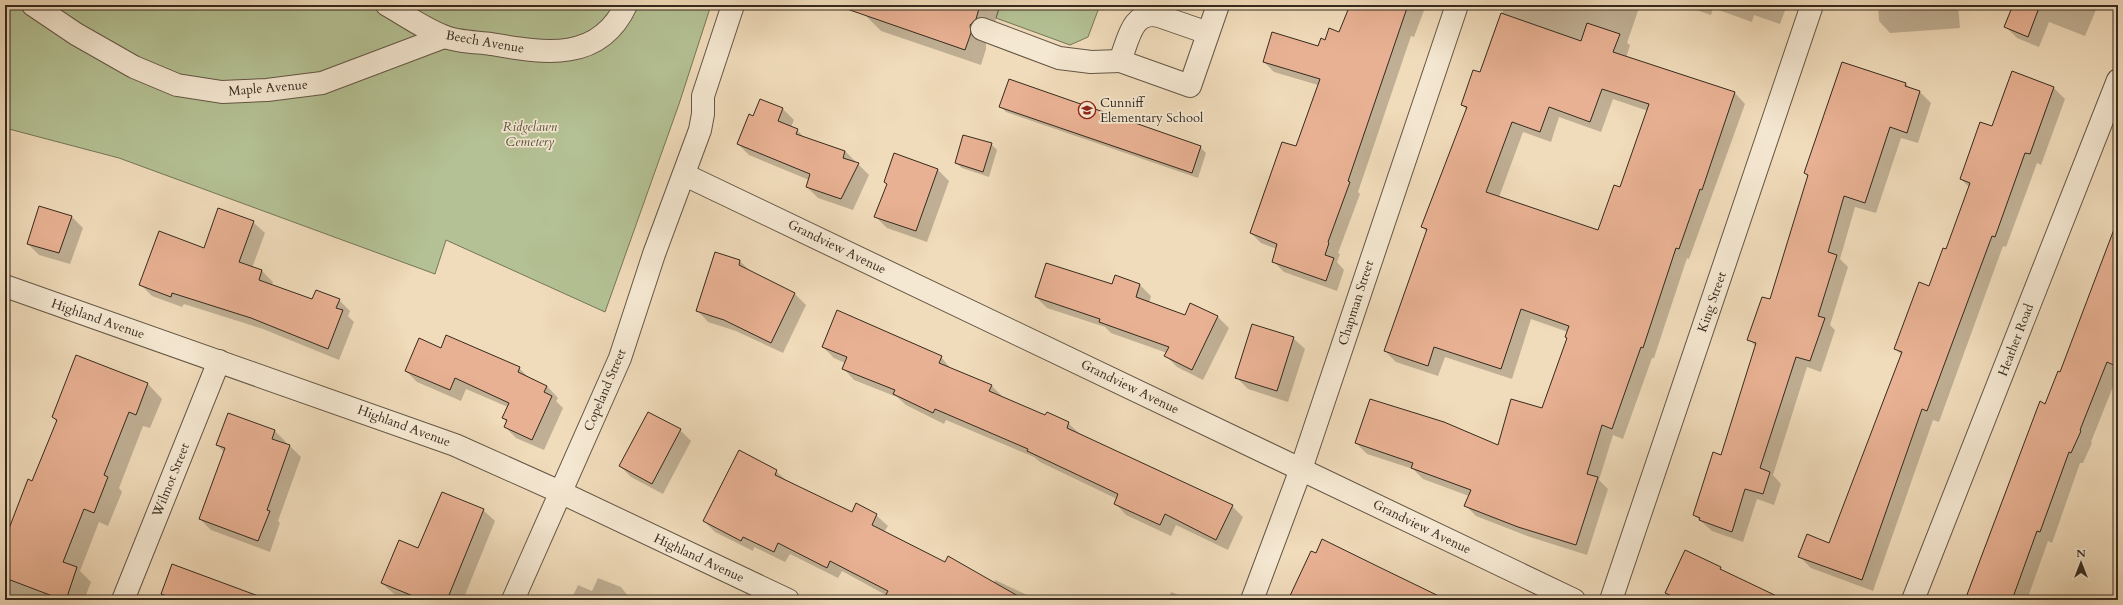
<svg xmlns="http://www.w3.org/2000/svg" width="2123" height="605" font-family="Cardo,serif">
<style>
.green{fill:#b4c194;stroke:#747659}
.shadow{fill:#0003;fill-rule:evenodd}
.building{fill:#e8b193;stroke:#352a1e;fill-rule:evenodd}
.lines{fill:none;stroke-linecap:round;stroke-linejoin:round}
.minor-casing{stroke:#645645;stroke-width:24}
.minor{stroke:#f5e8d2;stroke-width:22}
.labels{text-anchor:middle;dominant-baseline:central;stroke-width:3.5;stroke-linejoin:round;paint-order:stroke}
.street-label{font-size:13px;fill:#352a1e;stroke:#f5e8d2}
.poi-label{font-size:13px;fill:#352a1e;stroke:#f5e8d2;text-anchor:start}
.park-label{font-size:13px;font-style:italic;fill:#55503c;stroke:#f5e8d2}
</style>
<rect width="100%" height="100%" fill="#f0dbba"/>
<filter id="stains"><feTurbulence type="fractalNoise" baseFrequency=".005" numOctaves="4"/><feColorMatrix values="0 0 0 0 .2 0 0 0 0 .09 0 0 0 0 .02 0 0 0 .5 -.17"/></filter>
<radialGradient id="worn" r=".72"><stop offset=".6" stop-color="#630" stop-opacity="0"/><stop offset="1" stop-color="#630" stop-opacity=".3"/></radialGradient>
<g class="green">
<path d="M5,5h706l-32,99 -74,208 -159,-72 -11,34 -316,-116 -114,-30z"/>
<path d="M1000,5h100l-12,32 -18,8 -74,-27z"/>
</g>
<g class="shadow">
<path d="M868,5h133l-10,29 -5,7v8l-5,16 -100,-34 -16,-16z"/>
<path d="M1351,5h75l-12,32 -3,-1 -53,156 2,2 -22,59 2,1 -3,8 7,8 -7,21 -53,-19 -11,-11 4,-12 -16,-6 -10,-10 46,-86 21,-62 -44,-13 -10,-10 55,-15 21,-14z"/>
<path d="M1505,5h135l-13,38 3,2 -4,13 109,35 10,11 -56,155 -2,-1 -33,100h-2l-29,81 -10,-4 -14,45 9,9 -21,66 -57,-18 -54,-21 -11,-11 4,-9 -46,-17 -10,-10 -46,-15 -11,-11 142,3 44,-37 26,-70v-7l-37,-13 -19,60 -67,-22 -7,19 -42,-14 -11,-11 42,-119 -5,-5 45,-117 -5,-5 19,-32zM1613,99l35,12 -27,77 -23,43 -99,-34 24,-65 28,10 8,-25 42,15z"/>
<path d="M1682,5h105l-7,19 -26,-9 -2,7 -39,-14 -2,7z"/>
<path d="M1878,5h80l2,23 -70,5 -11,-12z"/>
<path d="M2015,5h83l-13,31 -36,-14 -10,25 -22,-9 -11,-11z"/>
<path d="M1905,83l6,6 9,3 11,11 -13,40 -17,-5 -25,75 -21,-6 -15,52 8,8 -18,58 5,5 -14,42 -14,-5 -34,108 8,9 -7,21 -17,-6 -14,43 -31,-11 -18,-16 27,-59 35,-109 -7,-8 21,-38 38,-124 -3,-4z"/>
<path d="M2054,88l11,11 -24,66 -4,-2 -31,84 -3,-1 -64,176 -6,-2 -60,171 -62,-23 -12,-12 31,-12 72,-189 -7,-6 35,-62 17,-37 23,-62 -9,-9 31,-51z"/>
<path d="M1000,106l200,41 6,6 -8,25 -192,-66z"/>
<path d="M783,109l11,11 -3,7 6,3 9,9 39,12 24,24 -16,35 -35,-12 -11,-11 2,-7 -60,-25 -11,-11 16,-27z"/>
<path d="M991,144l6,6 -8,27 -27,-9 -6,-5z"/>
<path d="M895,154l43,16 11,11 -22,61 -40,-14 -12,-12 13,-31 -3,-3z"/>
<path d="M72,217l11,11 -13,36 -31,-9 -11,-11z"/>
<path d="M2118,220v165l-4,-1 -23,58 1,1 -9,20h-3l-28,80 -4,-2 -21,59h-61l79,-195 15,-32z"/>
<path d="M253,222l12,11 -13,35 9,2 12,12 -2,4 42,15 26,-1 11,11 -2,5 6,6 -15,38 -76,-31 -79,-25 -2,3 -30,-11 -11,-11z"/>
<path d="M740,261l11,11 44,22 11,11 -23,48 -47,-22 -28,-9 -11,-12z"/>
<path d="M1116,277l24,8 11,11 -2,7 36,13 6,-12 27,13 11,11 -26,52 -26,-13 -11,-11 1,-3 -56,-20 -6,-6 -58,-19 -11,-11 77,-11z"/>
<path d="M1293,338l12,11 -17,53 -40,-13 -11,-11z"/>
<path d="M823,347l118,10 11,13 40,16 11,11 42,20 23,6 12,11 152,72 11,11 -15,33 -52,-25 -5,11 -45,-21 -11,-12 2,-4 -77,-37 -6,-5 -88,-37 -2,4 -38,-19 -9,-8 -43,-17 -11,-12 2,-5 -11,-5z"/>
<path d="M441,349l78,19 10,10 18,8 11,12 -2,3 7,7 -19,42 -28,-12 -11,-11 2,-5 -4,-4 5,-11 -42,-18 -5,12 -44,-19 -11,-11z"/>
<path d="M77,356l71,28 14,15 -12,29 -7,-2 -24,62 3,4 -14,34 -9,-4 -19,49 11,11 -7,18h-79v-56l28,-61 24,-61 -4,-5z"/>
<path d="M229,415l46,16 11,11 -1,2 5,2 11,11 -23,64 2,2 -10,29 -59,-22 -11,-11 25,-66 -8,-8z"/>
<path d="M680,430l11,11 -28,53 -32,-17 -11,-11z"/>
<path d="M776,471l12,11 64,32 24,1 12,11 -4,6 61,31 49,20 1,-3 43,20h-143l-53,-29 -4,7 -48,-24 -5,8 -31,-15 -1,4 -38,-19 -11,-11z"/>
<path d="M483,510l12,11 -32,79h-59v-1l-10,-5 -12,-11 37,-34z"/>
<path d="M1720,568l5,5 53,25 1,-2 8,4h-113l-8,-8z"/>
<path d="M598,578l23,9 10,13h-60l7,-15 14,6z"/>
<path d="M1171,592l21,8h-24z"/>
<path d="M162,593l86,7h-79z"/>
<path d="M1049,595l10,5h-12z"/>
</g>
<g class="building">
<path d="M847,5h133l-4,14 -6,6 1,8 -6,17 -118,-41z"/>
<path d="M1350,5h58l-60,176 2,1 -22,60 1,1 -4,12 9,3 -8,23 -54,-19 5,-18 -27,-11 32,-91 14,4 24,-67 -57,-17 9,-30 46,14 3,-8 4,2 4,-12 10,4z"/>
<path d="M2013,5h27l-12,32 -24,-10z"/>
<path d="M1501,13l80,28 6,-18 33,11 -7,18 122,40 -33,98 -2,-1 -21,60 -3,-1 -33,100 -2,-1 -29,82 -10,-4 -15,49 11,3 -22,68 -58,-18 -54,-21 7,-16 -60,-22 2,-5 -58,-20 15,-44 74,23 54,23 13,-46 31,9 25,-70 -2,-1 4,-11 -48,-17 -20,60 -67,-22 -6,19 -44,-15 43,-122 -6,-2 46,-120 -6,-2 12,-35 7,2zM1602,89l47,15 -29,83 -6,-2 -16,45 -112,-38 26,-70 28,10 9,-25 41,15z"/>
<path d="M1842,62l64,21 -1,3 15,5 -13,42 -17,-6 -25,76 -21,-7 -16,56 9,3 -19,61 7,2 -15,43 -14,-4 -36,111 10,4 -7,22 -18,-5 -13,43 -33,-12 1,-2 -7,-3 20,-63 8,3 35,-112 -9,-3 15,-43 8,2 38,-124 -4,-2z"/>
<path d="M2012,71l42,16 -24,67 -5,-1 -30,84 -3,-1 -65,175 -5,-2 -60,171 -64,-23 9,-23 22,9 73,-191 -8,-3 25,-67 10,4 14,-38 3,1 24,-66 -10,-4 20,-57 12,4z"/>
<path d="M1009,79l192,67 -9,27 -193,-66z"/>
<path d="M760,99l23,9 -5,13 20,8 -2,5 49,17 -2,7 16,5 -18,36 -35,-12 4,-13 -73,-30 12,-30 4,2z"/>
<path d="M963,135l29,8 -9,29 -28,-9z"/>
<path d="M894,153l44,16 -22,62 -42,-14 13,-33 -3,-2z"/>
<path d="M39,206l33,10 -13,37 -32,-9z"/>
<path d="M218,208l36,13 -15,41 23,8 -3,10 53,19 4,-9 24,9 -4,9 7,2 -15,39 -77,-31 -79,-25 -1,4 -32,-12 20,-54 45,17z"/>
<path d="M2116,224h2v143l-11,-5 -27,68 1,1 -10,22 -2,-1 -29,80 -3,-1 -25,69h-47l75,-199 5,3 13,-33 2,1z"/>
<path d="M715,252l25,8 -1,5 56,28 -24,50 -47,-23 -28,-9z"/>
<path d="M1046,263l66,21 3,-9 25,9 -4,13 49,18 5,-12 28,13 -26,54 -28,-14 5,-9 -70,-25 1,-3 -65,-22z"/>
<path d="M837,310l105,46 -3,7 53,22 -3,6 56,24 2,-3 22,10 -2,6 166,77 -17,35 -51,-26 -5,11 -46,-21 4,-10 -91,-43 1,-2 -93,-40 -2,4 -40,-19 2,-4 -53,-21 5,-12 -25,-10z"/>
<path d="M1252,324l42,13 -17,54 -42,-13z"/>
<path d="M446,335l74,32 -2,5 29,14 -3,6 8,4 -20,44 -28,-13 3,-7 -5,-2 7,-15 -54,-25 -5,12 -45,-19 14,-33 22,10z"/>
<path d="M76,355l72,28 -12,32 -7,-3 -25,63 4,2 -14,36 -10,-4 -21,53 14,5 -11,33h-3l-58,-22v-39l23,-60 4,2 25,-61 -5,-3z"/>
<path d="M648,412l33,17 -29,55 -33,-18z"/>
<path d="M228,413l47,17 -3,9 18,6 -23,65 3,1 -12,30 -59,-22 26,-71 -9,-3z"/>
<path d="M739,450l38,20 -2,5 77,37 4,-9 21,11 -5,11 73,37 3,-6 77,44h-142l5,-9 -58,-30 -3,7 -49,-25 -4,9 -31,-15 -2,4 -38,-20z"/>
<path d="M442,492l42,17 -37,91h-24l-42,-17 18,-43 19,8z"/>
<path d="M1322,539l57,28 68,33h-159l23,-49 5,2z"/>
<path d="M1685,550l36,17 -1,2 65,31h-104l-16,-7z"/>
<path d="M172,564l89,33v3h-83l-17,-6z"/>
</g>
<g class="lines">
<defs>
<g id="minor">
<path d="M33,5l43,29 58,33 43,18 45,7 45,-2 55,-7 122,-46"/>
<path d="M387,5c18,10 36,23 56,31 13,6 33,6 48,8 53,9 108,19 135,-39"/>
<path d="M982,29l77,29 32,4 29,-1"/>
<path d="M1208,33l-49,-17c-27,-7 -31,25 -39,45l70,25 28,-81"/>
<path d="M685,175l889,425"/>
<path d="M5,286l450,159 105,47 228,108"/>
<path d="M123,600l96,-239"/>
<path d="M513,600l107,-242 34,-104 46,-124 3,-16v-18l30,-91"/>
<path d="M1252,600l49,-131 156,-464"/>
<path d="M1611,600l201,-595"/>
<path d="M1913,600l205,-520"/>
</g>
</defs>
<use href="#minor" class="minor-casing"/>
<use href="#minor" class="minor"/>
</g>
<defs>
<symbol id="school-ring" viewBox="-11 -11 22 22"><circle r="9.5" fill="#f5e8d2" stroke="#8f2418" stroke-width="1.5"/><path d="M0-5L7-2L0 1L-7-2ZM-4 1L0 2.5L4 1V4Q0 6-4 4Z" fill="#8f2418"/></symbol>
</defs>
<g fill-rule="evenodd">
<use href="#school-ring" x="1077" y="100" width="20" height="20"/>
</g>
<g class="labels">
<g class="street-label">
<text transform="translate(485 42) rotate(10)">Beech Avenue</text>
<text transform="translate(268 88) rotate(-5)">Maple Avenue</text>
<text transform="translate(837 247) rotate(26)">Grandview Avenue</text>
<text transform="translate(1712 302) rotate(-71)">King Street</text>
<text transform="translate(1356 303) rotate(-72)">Chapman Street</text>
<text transform="translate(98 319) rotate(19)">Highland Avenue</text>
<text transform="translate(2016 340) rotate(-69)">Heather Road</text>
<text transform="translate(1130 387) rotate(26)">Grandview Avenue</text>
<text transform="translate(605 390) rotate(-67)">Copeland Street</text>
<text transform="translate(404 426) rotate(20)">Highland Avenue</text>
<text transform="translate(171 480) rotate(-68)">Wilmot Street</text>
<text transform="translate(1422 527) rotate(26)">Grandview Avenue</text>
<text transform="translate(699 558) rotate(25)">Highland Avenue</text>
</g>
<g class="poi-label">
<text x="1100" y="103">Cunniff<tspan x="1100" dy="15">Elementary School</tspan></text>
</g>
<g class="park-label">
<text x="530" y="127">Ridgelawn<tspan x="530" dy="15">Cemetery</tspan></text>
</g>
</g>
<rect width="2123" height="605" fill="none" stroke="#f0dbba" stroke-width="20"/>
<rect x="6" y="6" width="2111" height="593" fill="none" stroke="#352a1e" stroke-width="2"/>
<rect x="10" y="10" width="2103" height="585" fill="none" stroke="#352a1e"/>
<g transform="translate(2081 563)" stroke="#f5e8d2" stroke-width="3" paint-order="stroke">
<path d="M0-3L7 15L0 10L-7 15Z" fill="#352a1e"/>
<text y="-6" font-size="11" font-weight="bold" text-anchor="middle" fill="#352a1e">N</text>
</g>
<rect width="100%" height="100%" filter="url(#stains)"/>
<rect width="100%" height="100%" fill="url(#worn)"/>
</svg>
